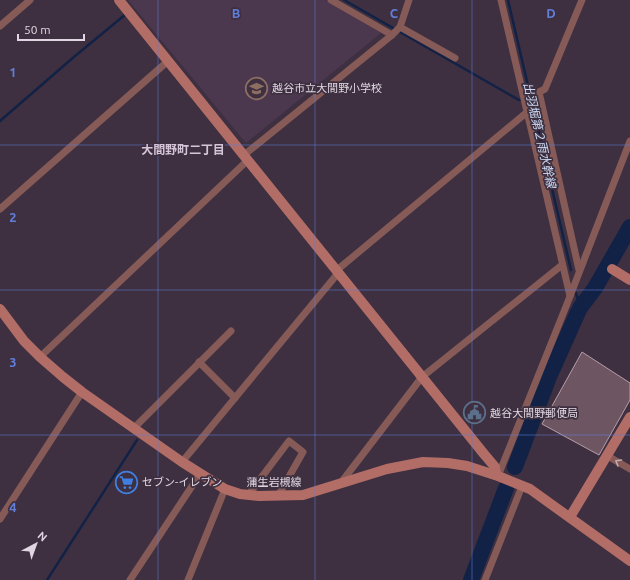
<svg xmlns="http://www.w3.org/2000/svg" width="630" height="580" font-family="Ubuntu,'Noto Sans JP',sans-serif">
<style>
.built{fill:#4b374e}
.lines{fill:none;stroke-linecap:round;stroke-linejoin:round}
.stream{stroke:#122246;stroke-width:2.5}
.river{stroke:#122246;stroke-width:16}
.building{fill:#6d5662;stroke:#b59ca9}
.street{stroke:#865a56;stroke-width:7}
.secondary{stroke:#b26d67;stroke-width:10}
.oneway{stroke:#c0abb0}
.grid{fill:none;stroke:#617edb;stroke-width:1;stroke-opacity:0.55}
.labels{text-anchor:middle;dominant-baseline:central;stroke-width:3.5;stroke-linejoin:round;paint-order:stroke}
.poi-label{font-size:11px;fill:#e0d6e1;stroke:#3e3040;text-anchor:start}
.street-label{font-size:11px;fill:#e0d6e1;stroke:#3e3040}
.water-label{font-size:12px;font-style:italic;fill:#ccdaf5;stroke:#3e3040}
.neighbourhood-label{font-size:12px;font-weight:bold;fill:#d5c3d8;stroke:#3e3040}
.grid-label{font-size:13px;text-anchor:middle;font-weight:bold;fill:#617edb;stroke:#3e3040;stroke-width:3.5;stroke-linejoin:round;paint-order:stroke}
</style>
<rect width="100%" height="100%" fill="#3e3040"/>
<path class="built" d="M128,0h197l56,33 -135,110z"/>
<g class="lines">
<g class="stream">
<path d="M344,0l175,100 11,-2"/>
<path d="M508,0l63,270"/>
<path d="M0,121l75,-65 51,-42"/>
<path d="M576,293l4,15"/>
<path d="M47,580l90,-140"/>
</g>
<g class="river">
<path d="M580,308l15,-20 35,-61"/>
<path d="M515,467l34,-90 29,-65"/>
<path d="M471,580l35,-92"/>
</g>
</g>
<path class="building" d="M582,352l48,31v17l-31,55 -57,-31z"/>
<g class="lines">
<g class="street">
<path d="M331,0l61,35"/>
<path d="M501,0l69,296"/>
<path d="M0,26l30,-26"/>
<path d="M400,27l55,31"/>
<path d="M244,155l148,-120 8,-8 9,-27"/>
<path d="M0,209l168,-148"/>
<path d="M337,270l189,-157"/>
<path d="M579,270l-40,-178 6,-3 37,-89"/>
<path d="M40,357l208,-197"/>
<path d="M199,362l36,36"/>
<path d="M134,428l97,-97"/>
<path d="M606,455l24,14"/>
<path d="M182,462l157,-190"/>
<path d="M498,476l69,-172 63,-163"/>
<path d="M340,484l82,-107 140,-112"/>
<path d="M248,495l41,-54 14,11 -25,44"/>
<path d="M0,519l82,-127"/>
<path d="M130,580l70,-106"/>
<path d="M188,580l37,-91"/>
<path d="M485,580l37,-94"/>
</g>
<g class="secondary">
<path d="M119,0l365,454 11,13 1,8"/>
<path d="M612,269l18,11"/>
<path d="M0,309l24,32 16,16 23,20 19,15 100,70 43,27 15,5 19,2 44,-1 84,-26 36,-7 25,1 19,3 31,10 32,13 100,72"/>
<path d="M570,517l60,-100"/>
</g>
</g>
<defs><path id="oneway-chevron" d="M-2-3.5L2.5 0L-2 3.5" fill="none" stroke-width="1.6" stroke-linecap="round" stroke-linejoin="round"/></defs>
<use class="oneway" href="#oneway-chevron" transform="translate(618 462) rotate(-149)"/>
<path class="grid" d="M158,0v580M315,0v580M472,0v580M0,145h630M0,290h630M0,435h630"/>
<defs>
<symbol id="school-ring" viewBox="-11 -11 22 22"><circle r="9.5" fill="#3e3040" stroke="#8d6e63" stroke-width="1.5"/><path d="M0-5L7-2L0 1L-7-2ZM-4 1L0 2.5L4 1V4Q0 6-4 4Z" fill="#8d6e63"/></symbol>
<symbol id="civic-ring" viewBox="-11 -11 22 22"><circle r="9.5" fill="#3e3040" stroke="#5c6f8a" stroke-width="1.5"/><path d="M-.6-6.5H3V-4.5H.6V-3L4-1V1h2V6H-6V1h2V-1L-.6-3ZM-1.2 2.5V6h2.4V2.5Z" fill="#5c6f8a"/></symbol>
<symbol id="supermarket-ring" viewBox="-11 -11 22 22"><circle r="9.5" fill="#3e3040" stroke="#3f7fe0" stroke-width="1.5"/><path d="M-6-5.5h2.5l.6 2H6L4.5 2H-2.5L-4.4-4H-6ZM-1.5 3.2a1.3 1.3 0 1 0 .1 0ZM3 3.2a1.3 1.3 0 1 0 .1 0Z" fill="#3f7fe0"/></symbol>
</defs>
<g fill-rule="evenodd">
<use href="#school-ring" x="244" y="76" width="25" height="25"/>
<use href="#civic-ring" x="462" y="400" width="25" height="25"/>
<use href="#supermarket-ring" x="114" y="470" width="25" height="25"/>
</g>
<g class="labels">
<g class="poi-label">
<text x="272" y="88">越谷市立大間野小学校</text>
<text x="490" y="413">越谷大間野郵便局</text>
<text x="142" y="482">セブン-イレブン</text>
</g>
<g class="street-label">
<text x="274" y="482">蒲生岩槻線</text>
</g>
<g class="water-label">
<text transform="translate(540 135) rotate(77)">出羽堀第２雨水幹線</text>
</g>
<g class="neighbourhood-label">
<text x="183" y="149">大間野町二丁目</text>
</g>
</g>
<g class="grid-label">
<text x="236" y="18">B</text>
<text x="394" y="18">C</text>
<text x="551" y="18">D</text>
<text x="13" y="77">1</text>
<text x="13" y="222">2</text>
<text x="13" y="367">3</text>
<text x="13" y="512">4</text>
</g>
<g transform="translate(36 544) rotate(41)" stroke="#3e3040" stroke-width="3" paint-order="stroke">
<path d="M0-3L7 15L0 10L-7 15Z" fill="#e0d6e1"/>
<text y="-6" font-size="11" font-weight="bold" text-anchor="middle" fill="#e0d6e1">N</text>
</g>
<path d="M18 34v6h66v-6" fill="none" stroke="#e0d6e1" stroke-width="2"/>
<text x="24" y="34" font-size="12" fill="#e0d6e1" stroke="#3e3040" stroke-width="3" paint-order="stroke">50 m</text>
</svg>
